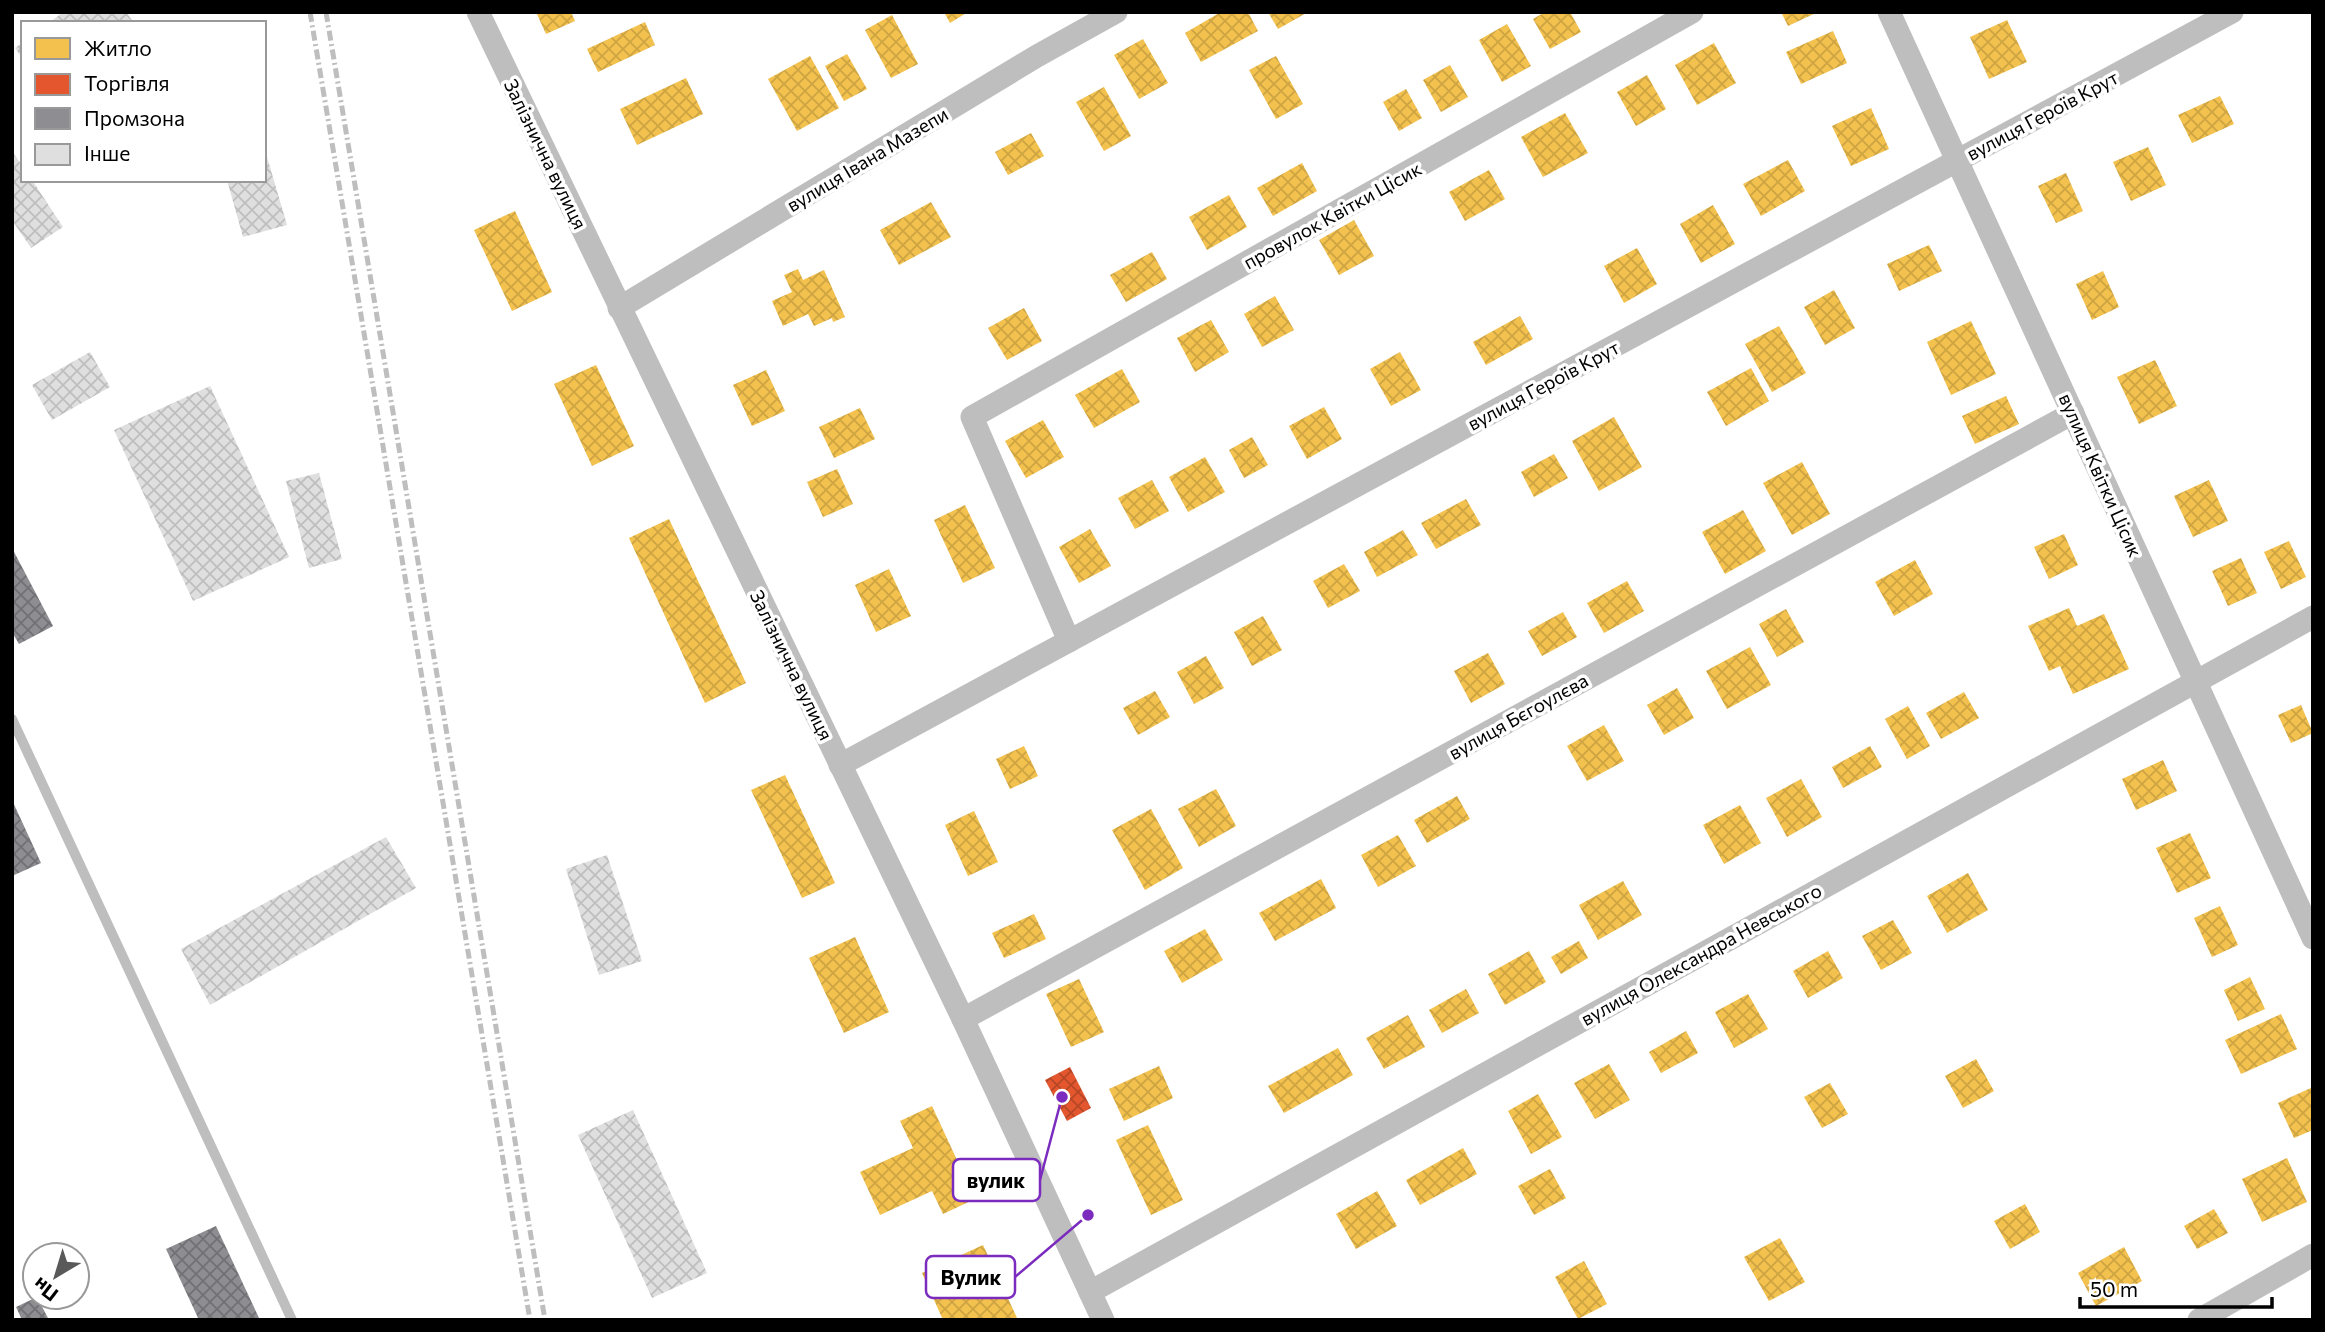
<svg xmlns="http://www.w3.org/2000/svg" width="2325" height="1332" font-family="Commissioner,sans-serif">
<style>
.homes{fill:url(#homes-cross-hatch)}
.shops{fill:url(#shops-cross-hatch)}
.industry{fill:url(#industry-cross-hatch)}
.building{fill:url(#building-cross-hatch)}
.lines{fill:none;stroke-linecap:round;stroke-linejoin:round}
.lane{stroke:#bebebe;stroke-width:10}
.street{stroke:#bebebe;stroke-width:23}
.rail{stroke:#bebebe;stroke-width:5;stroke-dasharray:10 3.5 2 3.5;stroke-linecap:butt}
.labels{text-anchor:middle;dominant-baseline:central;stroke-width:7;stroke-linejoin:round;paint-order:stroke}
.street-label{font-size:19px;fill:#000;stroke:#fff}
.leader{fill:none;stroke:#7b2cbf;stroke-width:2.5}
.callout-dot{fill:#7b2cbf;stroke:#fff;stroke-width:2.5}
.callout{fill:#fff;stroke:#7b2cbf;stroke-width:2.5}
.callout-label{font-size:21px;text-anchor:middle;font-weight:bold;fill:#000}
</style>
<defs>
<pattern id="homes-cross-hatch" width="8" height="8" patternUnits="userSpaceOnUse" patternTransform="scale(1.75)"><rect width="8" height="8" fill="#f2c14e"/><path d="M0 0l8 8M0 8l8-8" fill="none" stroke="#cea442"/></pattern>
<pattern id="shops-cross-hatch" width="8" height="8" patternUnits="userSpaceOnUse" patternTransform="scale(1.75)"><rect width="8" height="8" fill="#e4572e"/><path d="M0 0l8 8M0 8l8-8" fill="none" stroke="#b64625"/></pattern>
<pattern id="industry-cross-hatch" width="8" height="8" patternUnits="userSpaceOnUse" patternTransform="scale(1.75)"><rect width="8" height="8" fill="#8d8d92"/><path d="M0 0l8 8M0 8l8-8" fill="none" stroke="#717175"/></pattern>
<pattern id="building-cross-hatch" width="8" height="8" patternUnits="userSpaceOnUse" patternTransform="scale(1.75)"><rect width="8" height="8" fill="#dfdfdf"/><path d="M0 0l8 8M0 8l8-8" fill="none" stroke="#bebebe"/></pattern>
</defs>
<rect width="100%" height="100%" fill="#fff"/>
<g class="homes">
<path d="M536,12h35l4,9 -29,13z"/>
<path d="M944,12h24l-18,11z"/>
<path d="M1221,12h27l10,19 -57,31 -16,-29z"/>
<path d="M1268,12h40l-30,17z"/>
<path d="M1545,12h25l11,20 -31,17 -17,-30z"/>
<path d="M1781,12h37l-30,14z"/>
<path d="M892,15l26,49 -27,14 -26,-48z"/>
<path d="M2007,20l20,42 -38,17 -19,-42z"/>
<path d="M645,22l10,23 -57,27 -11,-23z"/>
<path d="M1507,24l24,42 -29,16 -23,-42z"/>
<path d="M1833,31l14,32 -46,21 -15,-32z"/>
<path d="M1143,39l25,44 -29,16 -25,-44z"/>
<path d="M1714,43l22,40 -39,22 -22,-40z"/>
<path d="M847,54l20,35 -23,12 -19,-35z"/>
<path d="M810,56l29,52 -42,23 -29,-52z"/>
<path d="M1276,56l27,48 -27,15 -27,-49z"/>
<path d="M1450,65l18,32 -27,15 -18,-32z"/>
<path d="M1647,75l19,34 -30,17 -19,-34z"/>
<path d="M686,78l17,36 -66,31 -17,-36z"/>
<path d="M1104,87l27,49 -27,15 -28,-49z"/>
<path d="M1406,89l16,29 -23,13 -16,-29z"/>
<path d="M2220,96l14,28 -42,19 -14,-28z"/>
<path d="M1871,108l18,41 -38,17 -19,-40z"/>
<path d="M1565,113l23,40 -45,24 -22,-40z"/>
<path d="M1031,133l13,23 -36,19 -13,-23z"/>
<path d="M2148,147l18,38 -35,16 -18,-39z"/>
<path d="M1788,160l17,31 -44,25 -18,-32z"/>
<path d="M1302,163l15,28 -44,25 -16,-28z"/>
<path d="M1489,170l16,29 -40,22 -16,-29z"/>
<path d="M2066,173l17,38 -27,12 -18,-37z"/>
<path d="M1229,195l18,32 -40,23 -18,-33z"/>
<path d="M931,202l20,35 -52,28 -19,-35z"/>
<path d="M1713,205l22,39 -34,19 -21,-39z"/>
<path d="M515,211l37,81 -40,19 -38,-81z"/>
<path d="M1354,220l20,36 -35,19 -20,-35z"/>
<path d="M1929,245l13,26 -43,20 -12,-27z"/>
<path d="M1637,248l20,36 -33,19 -20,-37z"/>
<path d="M1152,252l15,27 -41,23 -16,-27z"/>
<path d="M798,269l5,11 21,-10 21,47 -12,5 -1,-4 -18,8 -6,-12 -25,12 -11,-25 20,-9 -8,-17z"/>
<path d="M2103,271l16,36 -27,13 -16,-36z"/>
<path d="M1834,290l21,38 -30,17 -21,-38z"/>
<path d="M1275,296l19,34 -32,17 -18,-33z"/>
<path d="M1024,308l18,33 -35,19 -19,-32z"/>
<path d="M1520,316l13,23 -47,26 -13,-23z"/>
<path d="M1211,320l18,32 -34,20 -18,-34z"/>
<path d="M1971,321l25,53 -45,21 -24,-53z"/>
<path d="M1779,326l27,47 -34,19 -27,-48z"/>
<path d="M1400,352l21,38 -30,16 -21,-37z"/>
<path d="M2155,360l22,46 -38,18 -22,-47z"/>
<path d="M596,365l38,81 -42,20 -38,-82z"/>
<path d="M1751,368l18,33 -43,25 -19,-34z"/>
<path d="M1122,369l18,33 -46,26 -19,-33z"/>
<path d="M766,370l19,41 -33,15 -19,-41z"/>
<path d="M2006,396l13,28 -44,20 -13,-28z"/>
<path d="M1324,407l18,32 -35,20 -18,-33z"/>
<path d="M860,408l15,31 -41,19 -15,-31z"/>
<path d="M1614,417l28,50 -43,24 -27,-50z"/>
<path d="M1043,420l21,37 -38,21 -21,-37z"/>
<path d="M1252,437l16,28 -24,13 -15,-28z"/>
<path d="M1554,454l14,24 -34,19 -13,-25z"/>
<path d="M1205,457l20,35 -37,20 -19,-35z"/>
<path d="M1802,462l28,52 -38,21 -29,-52z"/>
<path d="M837,469l16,35 -30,13 -16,-35z"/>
<path d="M1152,480l17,31 -34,18 -17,-31z"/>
<path d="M2209,480l19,41 -35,16 -19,-41z"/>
<path d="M1466,499l15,26 -45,24 -15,-26z"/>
<path d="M965,505l30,63 -32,15 -29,-63z"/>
<path d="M1743,510l23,41 -41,23 -23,-42z"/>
<path d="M669,519l77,164 -41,20 -76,-165z"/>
<path d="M1090,529l21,37 -32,17 -20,-36z"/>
<path d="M1403,530l15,25 -41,22 -13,-25z"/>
<path d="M2064,534l14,31 -29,14 -15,-32z"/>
<path d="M2289,541l17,36 -25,12 -17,-37z"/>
<path d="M2241,558l16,35 -29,13 -16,-35z"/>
<path d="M1915,560l18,34 -39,22 -19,-34z"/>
<path d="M1344,564l16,27 -32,17 -15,-27z"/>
<path d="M889,569l22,47 -35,16 -21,-47z"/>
<path d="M1627,581l17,30 -40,22 -17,-30z"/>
<path d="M2069,608l8,18 27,-12 25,55 -56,25 -13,-28 -11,5 -21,-45z"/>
<path d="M1786,609l18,33 -27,15 -18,-33z"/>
<path d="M1563,612l14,25 -35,19 -14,-25z"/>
<path d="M1263,616l19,34 -30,16 -18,-34z"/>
<path d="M1750,647l21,38 -44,24 -21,-38z"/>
<path d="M1488,653l17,31 -34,19 -17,-32z"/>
<path d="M1206,656l18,32 -30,16 -17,-32z"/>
<path d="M1677,688l17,30 -30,17 -17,-30z"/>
<path d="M1155,691l15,26 -32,18 -15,-27z"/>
<path d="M1964,692l15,26 -38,21 -15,-26z"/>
<path d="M2301,705l12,28 -22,10 -13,-28z"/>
<path d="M1908,706l22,40 -23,13 -22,-40z"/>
<path d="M1604,725l20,36 -37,20 -20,-35z"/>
<path d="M1024,746l14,30 -28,13 -14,-30z"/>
<path d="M1870,746l12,21 -39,21 -11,-21z"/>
<path d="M2163,760l14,31 -41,19 -14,-31z"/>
<path d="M785,775l50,108 -33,15 -51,-108z"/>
<path d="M1801,779l21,38 -35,20 -21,-39z"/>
<path d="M1216,789l20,37 -37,21 -21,-38z"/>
<path d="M1457,796l13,23 -43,24 -13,-23z"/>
<path d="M1740,805l21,38 -37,21 -21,-39z"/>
<path d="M1151,809l32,59 -38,22 -33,-60z"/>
<path d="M974,811l24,51 -30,14 -23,-51z"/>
<path d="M2190,833l21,45 -34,15 -21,-45z"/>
<path d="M1398,835l18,31 -38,21 -17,-32z"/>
<path d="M1968,873l20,37 -41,23 -20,-37z"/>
<path d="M1321,879l15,29 -61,33 -16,-28z"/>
<path d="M1623,881l19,34 -44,25 -19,-35z"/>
<path d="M2220,906l18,39 -26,12 -18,-39z"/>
<path d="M1034,914l12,25 -42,19 -12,-25z"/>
<path d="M1893,920l19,33 -31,17 -19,-34z"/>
<path d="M1205,929l18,31 -41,23 -18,-32z"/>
<path d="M855,937l34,75 -45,21 -35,-75z"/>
<path d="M1579,941l9,17 -27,16 -10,-17z"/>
<path d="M1529,951l17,31 -41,23 -17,-31z"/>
<path d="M1828,951l15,27 -35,20 -15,-27z"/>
<path d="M2250,977l15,32 -27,12 -14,-31z"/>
<path d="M1079,979l25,53 -33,15 -25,-53z"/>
<path d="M1466,989l13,24 -37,20 -13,-23z"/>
<path d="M1748,994l20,35 -34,19 -19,-36z"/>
<path d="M2281,1014l16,35 -56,25 -16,-34z"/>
<path d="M1408,1015l17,32 -41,22 -18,-31z"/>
<path d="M1686,1031l12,22 -37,20 -12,-21z"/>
<path d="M1338,1048l15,27 -69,38 -16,-27z"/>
<path d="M1976,1059l18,32 -31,17 -18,-32z"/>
<path d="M1609,1064l21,36 -35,19 -21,-36z"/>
<path d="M1159,1066l14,32 -49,23 -15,-32z"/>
<path d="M1830,1083l18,31 -26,14 -18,-31z"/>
<path d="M2313,1087v43l-19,8 -16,-35z"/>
<path d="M1538,1094l24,43 -31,17 -23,-43z"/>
<path d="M932,1106l43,93 -32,15 -11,-23 -52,24 -20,-43 53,-24 -13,-27z"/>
<path d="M1148,1125l35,75 -32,15 -35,-75z"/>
<path d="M1463,1148l14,26 -57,31 -14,-25z"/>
<path d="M2287,1158l20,44 -45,20 -20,-43z"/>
<path d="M1550,1169l16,29 -32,17 -16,-29z"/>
<path d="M1377,1191l20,35 -41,23 -20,-35z"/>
<path d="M2025,1204l15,28 -30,17 -16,-28z"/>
<path d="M2214,1209l14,24 -31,16 -13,-23z"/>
<path d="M1780,1238l25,44 -36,19 -25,-44z"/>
<path d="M983,1245l35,75h-75l-21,-47z"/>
<path d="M2124,1247l18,34 -46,25 -18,-33z"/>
<path d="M1584,1261l23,43 -29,15 -23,-42z"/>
</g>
<path class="shops" d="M1070,1067l21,41 -24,13 -22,-41z"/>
<g class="industry">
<path d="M12,548l41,78 -34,18 -7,-12z"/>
<path d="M12,800l29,63 -29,13z"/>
<path d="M216,1226l44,94h-61l-33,-71z"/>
<path d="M37,1297l12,23h-27l-6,-13z"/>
</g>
<g class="building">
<path d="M63,12h63l8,11h-85z"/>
<path d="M23,42v17l-8,-11z"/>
<path d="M265,150l22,75 -44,12 -16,-57h37z"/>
<path d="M12,151l11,16v13h9l31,47 -32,21 -19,-28z"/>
<path d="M90,352l20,35 -58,33 -20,-35z"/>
<path d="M210,386l79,171 -96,44 -79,-171z"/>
<path d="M319,473l23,86 -33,9 -23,-87z"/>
<path d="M386,837l30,51 -206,117 -29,-56z"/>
<path d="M607,855l35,106 -43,14 -33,-106z"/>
<path d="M633,1110l74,163 -55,25 -74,-163z"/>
</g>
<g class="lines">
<path class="lane" d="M12,719l280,601"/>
<g class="street">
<path d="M478,12l485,1007 140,301"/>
<path d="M1692,12l-720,405 97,224 1163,-629"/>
<path d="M1889,12l424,926"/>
<path d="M619,308l418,-252 79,-44"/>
<path d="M840,765l229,-124"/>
<path d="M963,1019l1110,-606"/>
<path d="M1090,1292l1223,-675"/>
<path d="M2199,1320l114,-65"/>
</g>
<g class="rail">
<path d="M310,12l220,1308"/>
<path d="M326,12l219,1308"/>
</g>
</g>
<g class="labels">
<g class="street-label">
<text transform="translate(2042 115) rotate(-28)">вулиця Героїв Крут</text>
<text transform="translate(546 154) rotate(64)">Залізнична вулиця</text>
<text transform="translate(867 159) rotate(-31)">вулиця Івана Мазепи</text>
<text transform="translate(1332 215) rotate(-29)">провулок Квітки Цісик</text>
<text transform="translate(1543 385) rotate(-28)">вулиця Героїв Крут</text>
<text transform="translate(2101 475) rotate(66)">вулиця Квітки Цісик</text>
<text transform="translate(792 665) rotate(64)">Залізнична вулиця</text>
<text transform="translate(1518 716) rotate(-29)">вулиця Бєгоулєва</text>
<text transform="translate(1701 954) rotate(-29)">вулиця Олександра Невського</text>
</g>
</g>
<path class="leader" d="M1062 1097L1040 1180M1088 1215L1015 1277"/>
<g class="callout-dot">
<circle cx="1062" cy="1097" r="7"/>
<circle cx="1088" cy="1215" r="7"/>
</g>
<g class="callout">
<rect x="953" y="1159" width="87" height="42" rx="7"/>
<rect x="926" y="1256" width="89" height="42" rx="7"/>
</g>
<g class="callout-label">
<text x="996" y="1188">вулик</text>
<text x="971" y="1285">Вулик</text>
</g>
<rect width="2325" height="1332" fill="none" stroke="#000000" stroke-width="28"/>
<rect x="21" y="21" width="245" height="161" fill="#ffffff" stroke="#999999" stroke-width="2"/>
<rect x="35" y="38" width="35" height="21" fill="#f2c14e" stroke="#999999" stroke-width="2"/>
<text x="84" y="56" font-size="21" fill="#000000">Житло</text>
<rect x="35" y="74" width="35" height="21" fill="#e4572e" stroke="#999999" stroke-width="2"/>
<text x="84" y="91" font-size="21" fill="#000000">Торгівля</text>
<rect x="35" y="108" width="35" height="21" fill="#8d8d92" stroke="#999999" stroke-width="2"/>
<text x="84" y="126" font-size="21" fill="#000000">Промзона</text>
<rect x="35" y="144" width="35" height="21" fill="#dfdfdf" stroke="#999999" stroke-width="2"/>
<text x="84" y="161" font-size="21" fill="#000000">Інше</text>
<g transform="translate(56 1276) rotate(218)"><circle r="33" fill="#ffffff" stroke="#999999" stroke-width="2"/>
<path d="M0-5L12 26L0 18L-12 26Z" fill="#595959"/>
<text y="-10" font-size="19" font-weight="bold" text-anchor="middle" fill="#000000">Пн</text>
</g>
<path d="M2080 1297v10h192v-10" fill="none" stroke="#000000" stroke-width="3.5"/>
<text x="2090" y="1297" font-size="21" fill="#000000" stroke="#ffffff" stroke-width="5" paint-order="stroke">50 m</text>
</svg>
